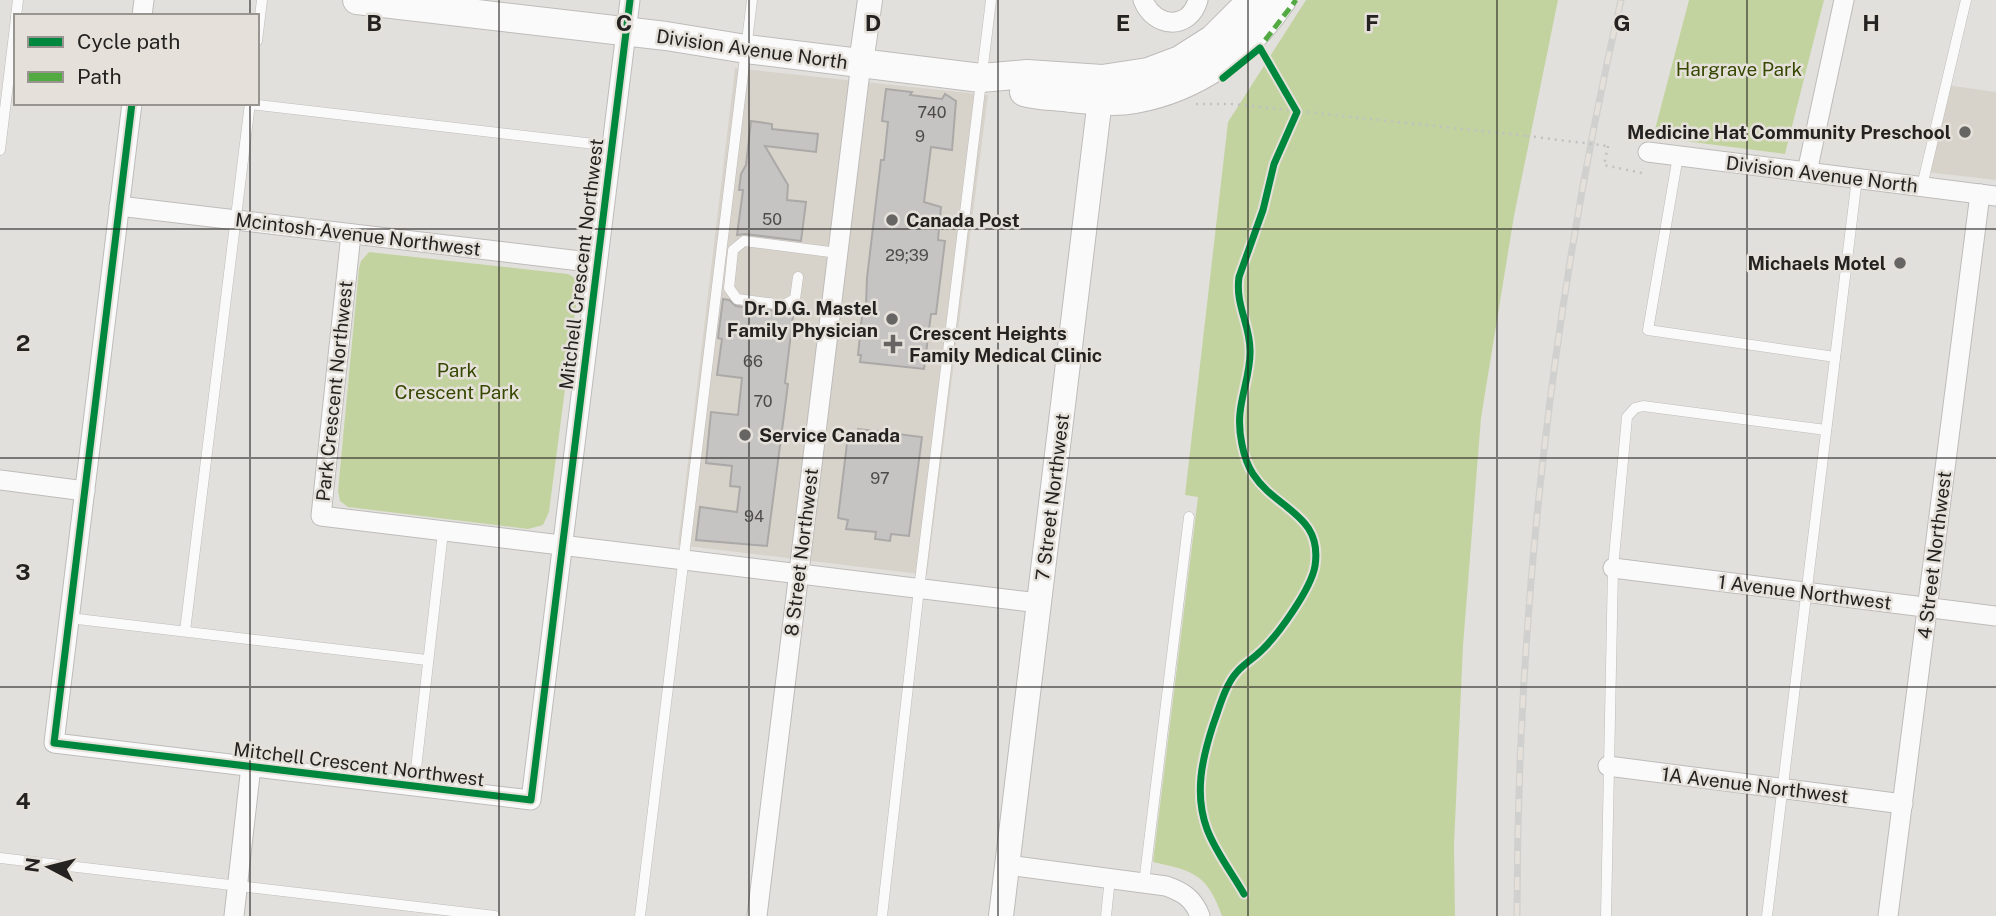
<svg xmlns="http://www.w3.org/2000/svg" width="1996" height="916" font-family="'Public Sans',sans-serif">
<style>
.built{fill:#d8d3ca}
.green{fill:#c3d3a0}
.building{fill:#c6c4c2;stroke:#aba9a7;stroke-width:2}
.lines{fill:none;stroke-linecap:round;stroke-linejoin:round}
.service-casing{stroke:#bebcba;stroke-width:11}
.minor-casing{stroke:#bebcba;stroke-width:21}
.tertiary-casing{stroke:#bebcba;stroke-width:26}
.secondary-casing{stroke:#bebcba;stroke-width:30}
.path{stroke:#c1c1bf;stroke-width:2.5;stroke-dasharray:2 5;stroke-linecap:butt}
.service{stroke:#fbfafa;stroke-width:10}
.minor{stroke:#fbfafa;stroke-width:19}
.tertiary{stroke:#fbfafa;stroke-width:24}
.secondary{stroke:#fbfafa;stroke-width:28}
.rail-casing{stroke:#d0d0cf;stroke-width:7}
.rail{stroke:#e5e1da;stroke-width:4.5;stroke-dasharray:13;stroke-linecap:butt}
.path-bridge{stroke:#c1c1bf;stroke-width:2.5;stroke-dasharray:2 5;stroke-linecap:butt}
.quiet{stroke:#53aa43;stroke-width:5;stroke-dasharray:10 5;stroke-linecap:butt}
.cycleway-casing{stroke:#e5e1da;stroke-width:11}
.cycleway{stroke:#00873e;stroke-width:7}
.grid{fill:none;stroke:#252321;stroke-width:2;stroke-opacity:0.55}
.poi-dot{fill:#676563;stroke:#e5e1da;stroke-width:2.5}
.labels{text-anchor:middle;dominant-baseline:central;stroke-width:5;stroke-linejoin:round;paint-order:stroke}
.number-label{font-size:16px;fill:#4d4b49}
.street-label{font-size:19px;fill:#252321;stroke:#e5e1da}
.park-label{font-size:19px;fill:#364800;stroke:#e5e1da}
.poi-label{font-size:19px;font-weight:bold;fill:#252321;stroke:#e5e1da;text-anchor:end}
.grid-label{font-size:23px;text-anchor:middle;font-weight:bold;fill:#252321;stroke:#e5e1da;stroke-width:5;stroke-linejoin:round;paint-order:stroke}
</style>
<rect width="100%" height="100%" fill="#e2e0dd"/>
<g class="built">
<path d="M735,68l253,27 -61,480 -249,-30z"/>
<path d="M1946,85l50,7v88l-70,-8z"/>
</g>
<g class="green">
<path d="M1306,0h252l-44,216 -33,202 -18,228 -9,199 1,71h-233c-15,-42 -28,-45 -69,-54l45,-365 -13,-2 43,-373z"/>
<path d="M1689,0h135l-39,154 -132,-17z"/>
<path d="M369,252l199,22 9,5 1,11 -29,222 -6,13 -15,4 -180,-22 -8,-6 -2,-10 21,-223 2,-7z"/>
</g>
<g class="building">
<path d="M886,89l26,3 -2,3 32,4 3,-5 11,7 -4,49 -21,-3 -7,55 17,5 -3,33 7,1 -9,73h-5l-7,55 -64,-7 1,-7h-3l5,-49h3l1,-28 14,-118h3l4,-38 -6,-1z"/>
<path d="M751,121l21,3v5l46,5 -2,18 -51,-6 23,39 -1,15 19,2 -5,39 -56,-7 -8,1 6,-45h-4l2,-16 5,-9z"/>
<path d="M723,299l6,1 7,6 47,6 11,-4 -9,75 3,1 -21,162 -71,-6 4,-33 37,5 3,-25 -10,-1 2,-20 -26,-3 5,-51 27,3 4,-37 -25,-3 5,-36 -4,-1z"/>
<path d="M858,429l64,8 -13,99 -18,-2 -1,7 -15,-2 1,-7 -30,-3 2,-9 -10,-2 10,-83 9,1z"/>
</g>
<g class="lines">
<defs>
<g id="service">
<path d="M16,16l2,-16"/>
<path d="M257,41l5,-41"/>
<path d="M250,104l362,42"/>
<path d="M0,150l16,-132"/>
<path d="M1678,156l-30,174 187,27"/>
<path d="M1922,186l44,-186"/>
<path d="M798,277l-3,22 -11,6 -47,-6 -8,-11 4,-38 11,-9 94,12"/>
<path d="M69,618l358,42"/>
<path d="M185,631l65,-528"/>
<path d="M414,786l29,-254"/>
<path d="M0,858l495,58"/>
<path d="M1144,883l45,-366"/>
<path d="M640,916l112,-916"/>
<path d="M882,916l37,-327 72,-589"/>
<path d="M1106,916l4,-38"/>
<path d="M1606,916l7,-348 14,-151 8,-9 8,-2 183,24"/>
<path d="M1767,916l90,-738"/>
</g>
<g id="minor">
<path d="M1143,0c11,28 46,31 55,0"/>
<path d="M142,16l2,-16"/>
<path d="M132,103l-78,640 477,57 99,-800"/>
<path d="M1648,152l348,44"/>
<path d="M1807,172l37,-172"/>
<path d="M119,206l478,57"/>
<path d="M351,234l-30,282 718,87"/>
<path d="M0,480l85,11"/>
<path d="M1613,568l383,48"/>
<path d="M1608,766l295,38"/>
<path d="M1007,865l159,21c17,6 27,12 34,30"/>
<path d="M234,916l17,-150"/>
<path d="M757,916l104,-853"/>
<path d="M1888,916l92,-722"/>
</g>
<g id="tertiary">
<path d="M861,63l9,-63"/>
<path d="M1001,916l101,-833"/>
</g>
<g id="secondary">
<path d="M357,0l309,36 80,13 235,29 46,-4 75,5 46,-7 32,-12 33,-21 39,-39"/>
<path d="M1024,92c14,4 32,4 47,6 21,2 43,5 64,1 61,-11 113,-48 147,-99"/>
</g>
</defs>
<use href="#service" class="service-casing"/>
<use href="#minor" class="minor-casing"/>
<use href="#tertiary" class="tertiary-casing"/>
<use href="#secondary" class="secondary-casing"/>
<g class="path">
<path d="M1196,104h37l294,32"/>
<path d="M1608,146l-4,19 38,8 1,-5"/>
</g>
<use href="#service" class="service"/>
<use href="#minor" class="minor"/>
<use href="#tertiary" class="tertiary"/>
<use href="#secondary" class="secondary"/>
<defs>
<path id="rail" d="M1517,916c0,-305 36,-619 104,-916"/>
</defs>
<use href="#rail" class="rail-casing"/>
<use href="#rail" class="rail"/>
<path class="path-bridge" d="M1527,136l81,10"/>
<path class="quiet" d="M1256,52l40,-52"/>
<defs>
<g id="cycleway">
<path d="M1223,78l37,-30 37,64 -23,52 -11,46 -24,67c-4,28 11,47 11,73 1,21 -8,42 -10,63 -2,18 3,46 13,61 23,36 70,40 62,92 -4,23 -37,69 -54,85 -7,7 -17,13 -24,21 -12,13 -18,37 -24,53 -11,34 -19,69 -6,104 8,22 25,44 37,65"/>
<path d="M132,103l-78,640 477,57 99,-800"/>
</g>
</defs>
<use href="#cycleway" class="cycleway-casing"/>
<use href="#cycleway" class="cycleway"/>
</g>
<path class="grid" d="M250,0v16M499,0v916M749,0v916M998,0v916M1248,0v916M1497,0v916M1747,0v916M250,103v813M0,229h1996M0,458h1996M0,687h1996"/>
<g class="poi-dot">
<circle cx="1965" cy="132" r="7"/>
<circle cx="892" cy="220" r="7"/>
<circle cx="1900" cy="263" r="7"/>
<circle cx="892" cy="319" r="7"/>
<path d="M889.5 333.5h7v7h7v7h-7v7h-7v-7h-7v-7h7z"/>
<circle cx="745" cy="435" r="7"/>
</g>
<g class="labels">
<g class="number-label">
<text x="932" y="112">740</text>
<text x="920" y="136">9</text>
<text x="772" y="219">50</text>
<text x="907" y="255">29;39</text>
<text x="753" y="361">66</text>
<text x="763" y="401">70</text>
<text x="880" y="478">97</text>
<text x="754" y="516">94</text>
</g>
<g class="street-label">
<text transform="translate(752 49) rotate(8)">Division Avenue North</text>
<text transform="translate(1822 174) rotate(7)">Division Avenue North</text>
<text transform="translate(358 234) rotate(7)">Mcintosh Avenue Northwest</text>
<text transform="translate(581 264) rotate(-83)">Mitchell Crescent Northwest</text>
<text transform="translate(334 391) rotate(-84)">Park Crescent Northwest</text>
<text transform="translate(1052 497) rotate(-83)">7 Street Northwest</text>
<text transform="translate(801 552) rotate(-83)">8 Street Northwest</text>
<text transform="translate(1934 555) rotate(-83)">4 Street Northwest</text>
<text transform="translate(1805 592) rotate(7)">1 Avenue Northwest</text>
<text transform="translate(359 764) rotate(7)">Mitchell Crescent Northwest</text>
<text transform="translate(1755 785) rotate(7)">1A Avenue Northwest</text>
</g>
<g class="park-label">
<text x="1739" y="69">Hargrave Park</text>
<text x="457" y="370">Park<tspan x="457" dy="22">Crescent Park</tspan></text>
</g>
<g class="poi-label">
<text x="1951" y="132">Medicine Hat Community Preschool</text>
<text x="906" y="220" text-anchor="start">Canada Post</text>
<text x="1886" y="263">Michaels Motel</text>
<text x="878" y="308">Dr. D.G. Mastel<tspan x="878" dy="22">Family Physician</tspan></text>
<text x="909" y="333" text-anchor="start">Crescent Heights<tspan x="909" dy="22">Family Medical Clinic</tspan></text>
<text x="759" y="435" text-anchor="start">Service Canada</text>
</g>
</g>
<g class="grid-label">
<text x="374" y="31">B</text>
<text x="624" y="31">C</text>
<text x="873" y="31">D</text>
<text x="1123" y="31">E</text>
<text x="1372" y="31">F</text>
<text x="1622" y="31">G</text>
<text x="1871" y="31">H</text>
<text x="23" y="351">2</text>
<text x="23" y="580">3</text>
<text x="23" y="809">4</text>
</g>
<rect x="14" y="14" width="245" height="91" fill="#e5e1da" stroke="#989590" stroke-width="2"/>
<rect x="28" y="37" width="35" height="10" fill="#00873e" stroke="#989590" stroke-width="2"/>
<text x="77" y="49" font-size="21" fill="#252321">Cycle path</text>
<rect x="28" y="72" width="35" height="10" fill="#53aa43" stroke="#989590" stroke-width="2"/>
<text x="77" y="84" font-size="21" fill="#252321">Path</text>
<g transform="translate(49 867) rotate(277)" stroke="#e5e1da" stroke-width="5" paint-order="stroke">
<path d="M0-5L12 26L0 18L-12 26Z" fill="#252321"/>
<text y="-10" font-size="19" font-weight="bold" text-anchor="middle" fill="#252321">N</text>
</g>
</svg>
